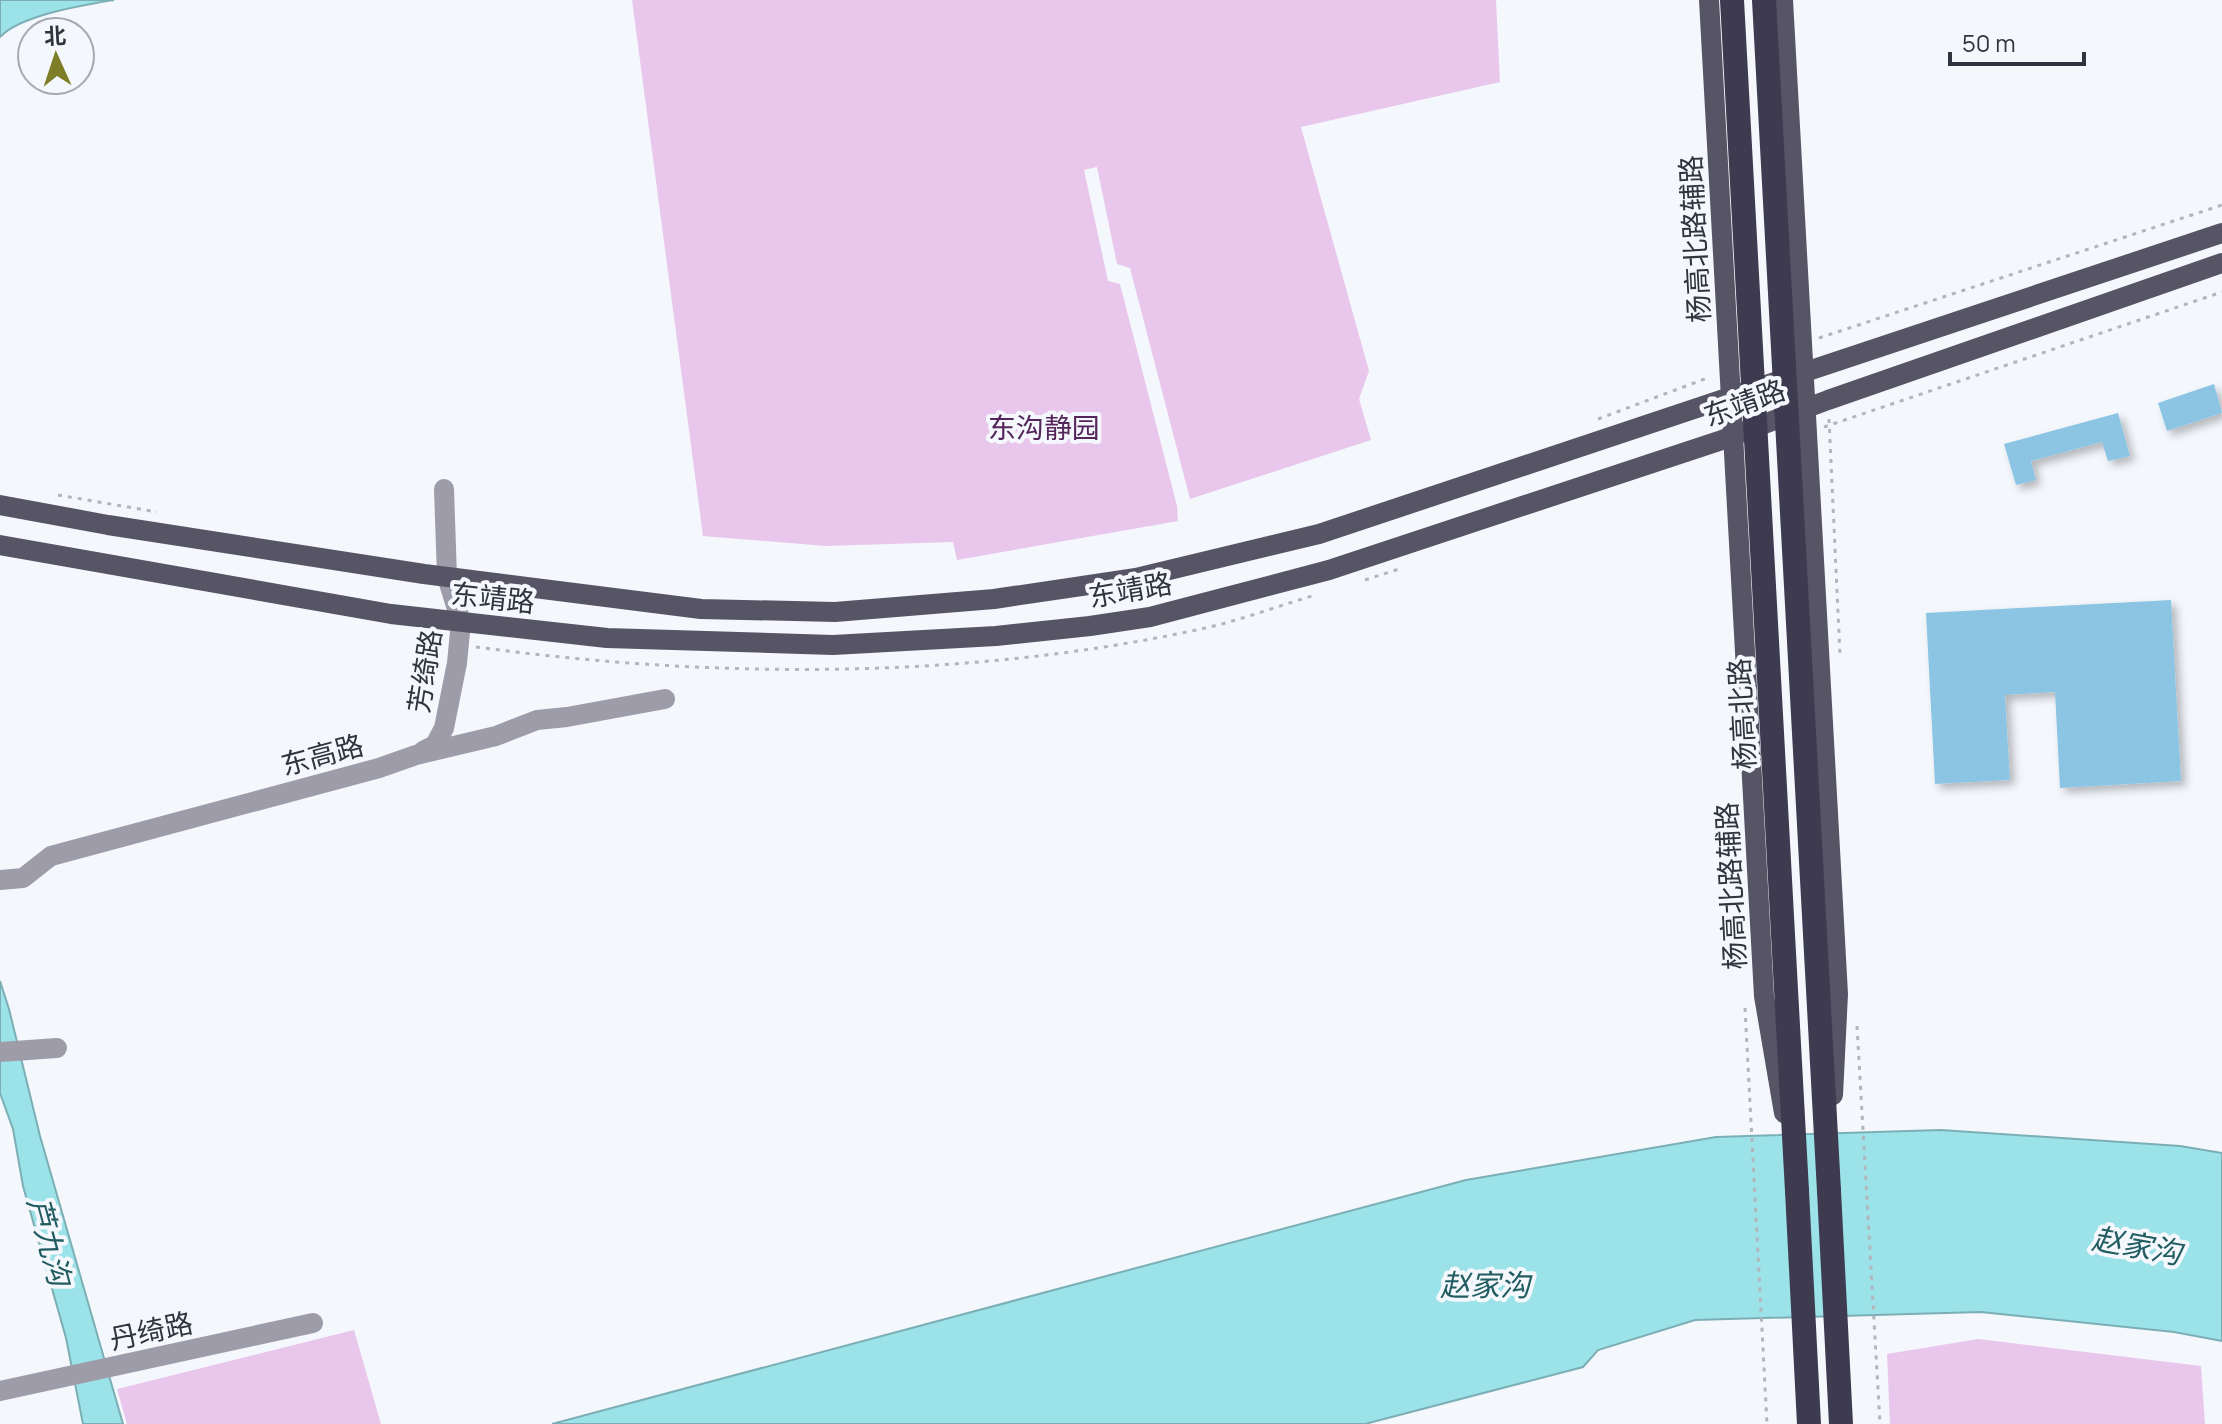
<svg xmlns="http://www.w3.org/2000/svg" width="2222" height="1424" font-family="Manrope,'Noto Sans SC',sans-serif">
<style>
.green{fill:#e9c7ed}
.water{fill:#9be3e8;stroke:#7bafb5;stroke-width:2}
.building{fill:#8cc5e3;filter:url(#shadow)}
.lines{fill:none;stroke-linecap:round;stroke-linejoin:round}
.path{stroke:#b1b5bc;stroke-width:3;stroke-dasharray:4 6;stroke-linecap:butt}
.minor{stroke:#9e9ca8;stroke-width:20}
.major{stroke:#575466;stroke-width:20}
.highway{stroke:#3e3a4f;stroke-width:24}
.highway-bridge{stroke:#3e3a4f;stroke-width:24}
.labels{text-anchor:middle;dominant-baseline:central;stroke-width:8;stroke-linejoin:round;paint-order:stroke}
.street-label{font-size:28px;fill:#2f353e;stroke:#f4f7fc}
.park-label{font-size:28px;fill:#54255a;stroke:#f4f7fc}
.water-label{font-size:30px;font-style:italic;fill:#215d61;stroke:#f4f7fc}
</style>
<defs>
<filter id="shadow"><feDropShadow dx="5" dy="5" stdDeviation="4" flood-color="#0004"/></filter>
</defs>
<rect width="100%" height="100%" fill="#f4f7fc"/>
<g class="green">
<path d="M632,0h864l4,82 -199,45 68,244 -10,28 12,41 -181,59 -60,-231 -13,-4 -20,-97 -13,3 24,111 12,3 57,222 1,15 -221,39 -4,-18 -127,4 -123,-10z"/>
<path d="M354,1330l27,94h-254l-10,-35z"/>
<path d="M1978,1339l223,27 4,58h-315l-3,-70z"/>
</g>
<g class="water">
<path d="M0,0h114c-30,5 -93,15 -114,37z"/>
<path d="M0,981l9,28 31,127 83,288h-40l-17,-86 -43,-152 -10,-57 -13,-36z"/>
<path d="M1941,1130l239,16 42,7v188l-48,-9 -193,-20 -286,8 -97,30 -15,17 -218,57h-813l914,-244 250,-43z"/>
</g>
<g class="building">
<path d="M2214,384l8,29 -55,18 -9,-28z"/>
<path d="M2118,413l12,43 -22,5 -6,-19 -71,19 5,19 -20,5 -12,-41z"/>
<path d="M2171,600l10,181 -121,7 -5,-96 -50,3 5,85 -75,4 -9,-171z"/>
</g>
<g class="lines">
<g class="path">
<path d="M1819,338l403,-133"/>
<path d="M1598,419l112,-42"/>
<path d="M1829,419l11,236"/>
<path d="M1824,427l398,-135"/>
<path d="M58,495l99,17"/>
<path d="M1365,580l34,-11"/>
<path d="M421,638l20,4"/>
<path d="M476,647c238,32 489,33 725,-18 37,-8 74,-22 111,-33"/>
<path d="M1734,833l6,100"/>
<path d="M1745,1008l22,416"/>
<path d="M1857,1026l23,398"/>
</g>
<g class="minor">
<path d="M423,751l12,-6 9,-17 13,-65 4,-41 -14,-45 -3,-88"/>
<path d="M0,880l23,-2 28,-22 328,-88 37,-13 80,-19 41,-16 30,-3 98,-18"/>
<path d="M0,1052l57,-4"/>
<path d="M0,1391l313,-68"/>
</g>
<g class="major">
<path d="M1709,0l55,996 20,117"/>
<path d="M1783,0l55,994 -5,101"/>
<path d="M0,505l108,20 316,49 277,35 134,3 159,-13 142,-21 183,-44 903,-301"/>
<path d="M0,545l391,69 216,24 226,7 163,-9 94,-10 60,-9 179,-47 390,-129 109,-41 394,-137"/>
</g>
<g class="highway">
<path d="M1797,1191l12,233"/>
<path d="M1829,1191l12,233"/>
</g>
<g class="highway-bridge">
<path d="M1732,0l65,1191"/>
<path d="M1764,0l65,1191"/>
</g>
</g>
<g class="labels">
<g class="street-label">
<text transform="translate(1694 239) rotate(-93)">杨高北路辅路</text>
<text transform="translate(1744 402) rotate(-20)">东靖路</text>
<text transform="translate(1130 589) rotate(-10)">东靖路</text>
<text transform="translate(493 597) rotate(6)">东靖路</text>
<text transform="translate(424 671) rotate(-81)">芳绮路</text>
<text transform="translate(1741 714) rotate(-93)">杨高北路</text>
<text transform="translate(322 754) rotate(-15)">东高路</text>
<text transform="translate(1730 886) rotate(-93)">杨高北路辅路</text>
<text transform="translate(151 1330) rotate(-12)">丹绮路</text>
</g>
<g class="park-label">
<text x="1044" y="427">东沟静园</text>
</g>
<g class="water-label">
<text transform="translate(50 1241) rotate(75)">芦九沟</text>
<text transform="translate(2137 1245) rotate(10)">赵家沟</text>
<text x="1485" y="1284">赵家沟</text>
</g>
</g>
<g transform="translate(56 56) rotate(357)"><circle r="38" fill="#f4f7fc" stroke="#a5a9b0" stroke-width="2"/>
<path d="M0-6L14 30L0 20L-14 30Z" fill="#7d7e26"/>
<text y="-12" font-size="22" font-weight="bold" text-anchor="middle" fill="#2f353e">北</text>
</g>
<path d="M1950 52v12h134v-12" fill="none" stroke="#2f353e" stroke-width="4"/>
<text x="1962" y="52" font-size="24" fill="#2f353e" stroke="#f4f7fc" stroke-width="6" paint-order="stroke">50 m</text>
</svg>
